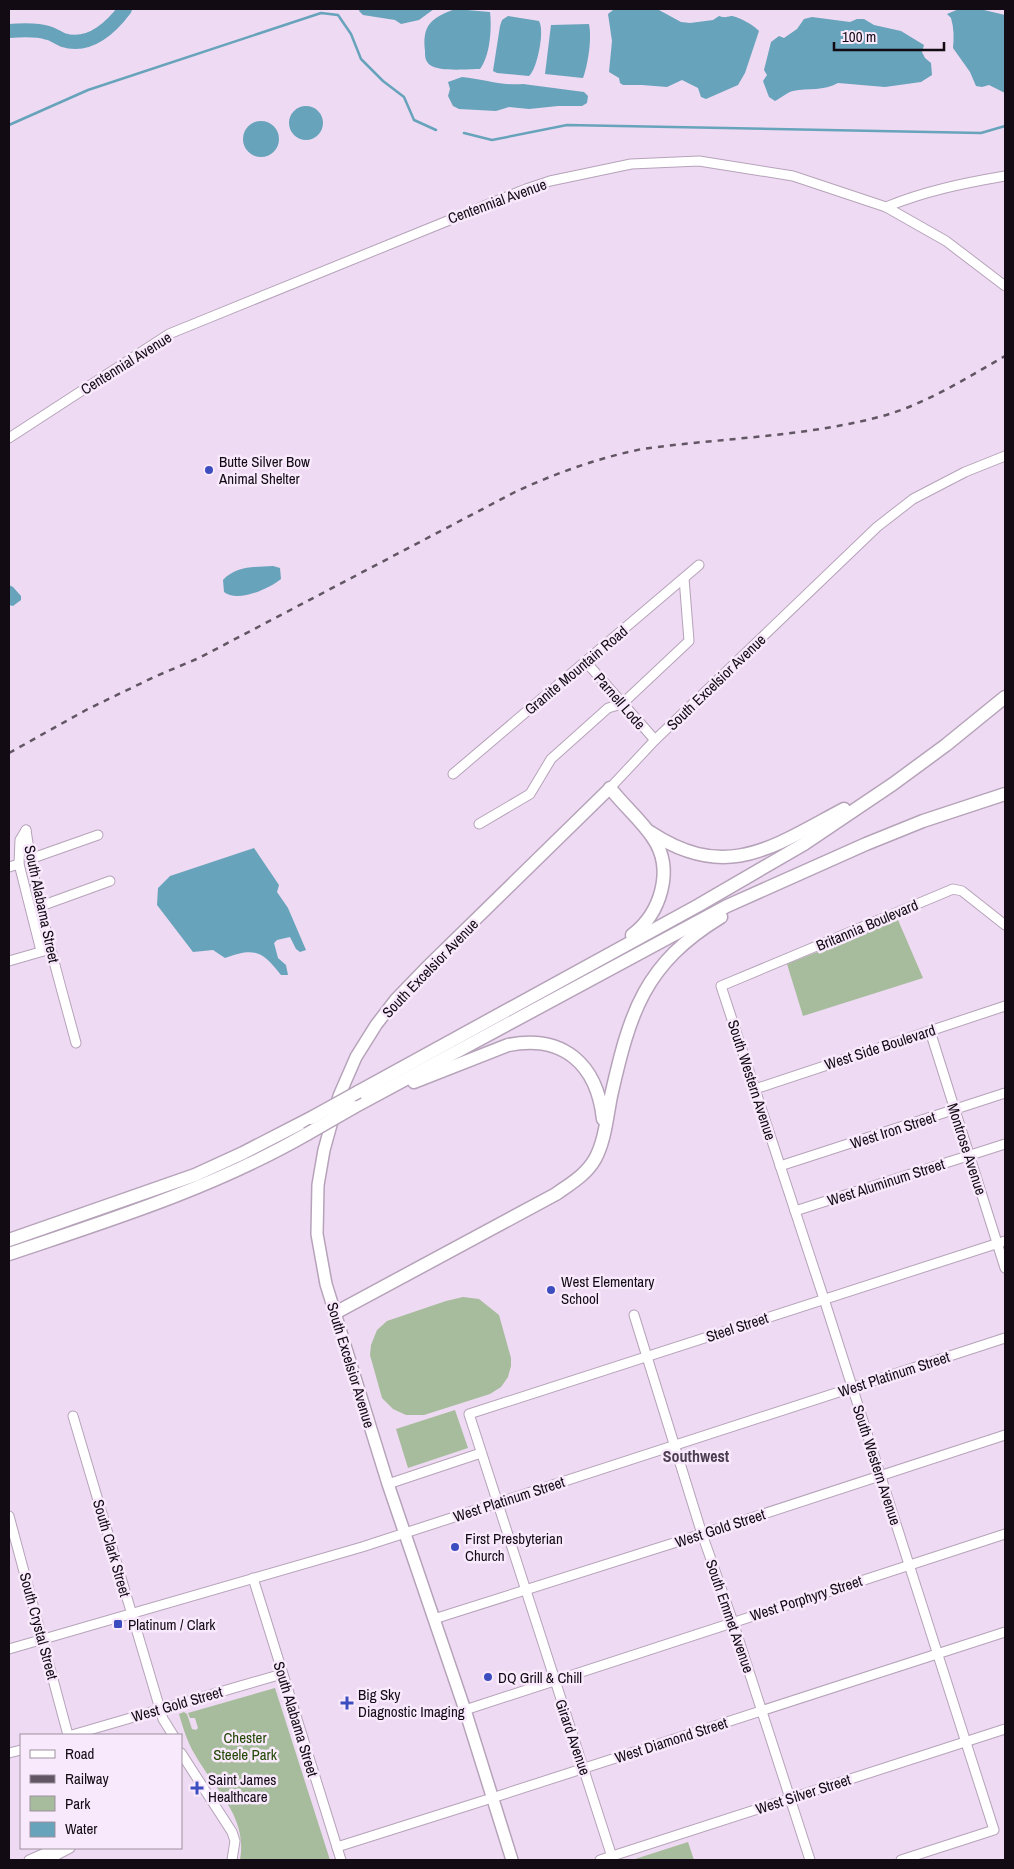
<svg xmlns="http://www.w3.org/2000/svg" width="1014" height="1869" font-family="'Archivo Narrow',sans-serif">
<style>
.green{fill:#a6bc9c}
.water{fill:#67a3bb}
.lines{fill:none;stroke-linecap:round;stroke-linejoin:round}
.stream{stroke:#67a3bb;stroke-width:2.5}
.river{stroke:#67a3bb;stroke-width:14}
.minor-casing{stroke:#b6a3ba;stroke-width:11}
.major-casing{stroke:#b6a3ba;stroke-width:14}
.highway-casing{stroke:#b6a3ba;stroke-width:15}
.minor{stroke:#fff;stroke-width:9}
.major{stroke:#fff;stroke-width:11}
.highway{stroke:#fff;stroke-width:12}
.rail{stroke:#625664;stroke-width:2.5;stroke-dasharray:6 6;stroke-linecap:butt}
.highway-bridge-casing{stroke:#b6a3ba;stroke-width:15;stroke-linecap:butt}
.highway-bridge{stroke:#fff;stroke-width:12}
.poi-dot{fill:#3c4dc0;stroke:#f9e9fc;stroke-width:2}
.labels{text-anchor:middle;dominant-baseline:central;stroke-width:5;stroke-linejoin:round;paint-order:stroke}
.street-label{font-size:15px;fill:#120b13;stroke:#f9e9fc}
.poi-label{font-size:15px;fill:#120b13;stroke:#f9e9fc;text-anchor:start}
.park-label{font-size:15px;fill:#214703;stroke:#f9e9fc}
.neighbourhood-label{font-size:16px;font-weight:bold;fill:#4e3e52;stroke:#f9e9fc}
</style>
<rect width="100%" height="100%" fill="#eedaf2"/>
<g class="green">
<path d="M898,920l25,58 -120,38 -16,-52z"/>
<path d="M463,1297l16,2 20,16 12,43v8l-3,11 -7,10 -11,7 -66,21h-18l-13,-6 -11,-11 -12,-43 1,-10 6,-15 10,-9 59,-20z"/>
<path d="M455,1410l13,38 -60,20 -12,-39z"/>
<path d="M275,1688l55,172h-90c8,-44 -26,-71 -46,-107 -7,-12 -11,-25 -15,-39l5,-2 3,2 5,15 4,1 2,-2 -3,-10h-5l-2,-5z"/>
<path d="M688,1842l6,18h-62z"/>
</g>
<g class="water">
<path d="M360,9h74l-15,11 -18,4 -6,-4 -32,-5 -4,-4z"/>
<path d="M455,9l35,3c2,17 0,44 -10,57 -12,0 -41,3 -50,-4 -5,-4 -5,-9 -5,-14 -3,-26 6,-33 30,-42z"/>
<path d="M959,9l25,1 21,5v78l-16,-8 -7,2 -6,-1 -6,-14 -17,-24c1,-10 1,-20 -2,-30l-4,-4z"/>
<path d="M613,10h46l22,12 9,1 23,-3 6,-4c6,2 7,1 12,0 7,0 24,10 28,15l-14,42 -7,12 -32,14 -5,-2 -3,-9 -16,-8 -15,7 -25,-2h-19l-3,-2 -1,-5 -10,-6 3,-31 -4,-27z"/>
<path d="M508,16l31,5c6,10 -2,48 -10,55l-32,-3 -4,-2 7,-45 2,-6z"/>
<path d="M812,17l38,5 7,-3h7l10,6 27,6 23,14 -2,7 3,6 6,5 1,12 -11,7 -36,5 -47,-4c-14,8 -30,5 -45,8 -5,1 -12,7 -18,10l-6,-4 -6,-16 4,-6 -3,-5 7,-28 8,-6 5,2 13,-9 7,-10z"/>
<path d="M589,24c3,15 -1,40 -6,54l-38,-4 6,-49z"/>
<path d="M462,77c21,2 40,9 61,7l61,8 4,4 -1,7 -5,3h-24l-29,3 -20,-2 -13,4 -37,-2 -6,-3 -5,-10 2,-7 -2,-7z"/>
<circle cx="306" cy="123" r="17"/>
<circle cx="261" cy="139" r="18"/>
<path d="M273,566l7,2 1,11c-12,10 -44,24 -57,13l-1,-12c13,-14 32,-13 50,-14z"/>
<path d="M9,585l4,2 8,9v4l-8,6 -4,-1z"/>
<path d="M254,848l25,37 -2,7 11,16 18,42 -6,2 -4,-3 -6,-12 -13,3 -3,3 4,15 8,7 2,10h-7c-19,-24 -26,-28 -56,-17l-12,-8 -20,2 -36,-47 1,-17 12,-12z"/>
</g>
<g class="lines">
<g class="stream">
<path d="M9,125l79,-35 233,-77 17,2 13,19 10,25 22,22 21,16 10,23 22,10"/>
<path d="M464,133l28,7 75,-15 414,8 24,-7"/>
</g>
<path class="river" d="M9,31c12,-1 27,-2 39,2 5,1 10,5 15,7 26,8 47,-11 62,-31"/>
<defs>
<g id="minor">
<path d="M886,207c39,-16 78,-24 119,-31"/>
<path d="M9,438l160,-104 357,-145 24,-8 81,-17 68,-3 94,15 93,31 60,34 59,45"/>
<path d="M586,662l69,78"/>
<path d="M453,774l246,-209"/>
<path d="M610,788l45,-48 222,-213 36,-28 52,-27 40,-16"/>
<path d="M479,824l51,-30 21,-35 57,-51 14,-4 67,-63 -5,-63"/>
<path d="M26,830c10,72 31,142 50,213"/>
<path d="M26,830l-6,10 -1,24 22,87"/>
<path d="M30,859l68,-24"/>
<path d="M9,867l10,-3"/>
<path d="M41,906l69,-25"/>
<path d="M9,961l38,-11"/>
<path d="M930,1031l75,237"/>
<path d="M755,1089l250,-83"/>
<path d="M780,1166l225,-73"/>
<path d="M795,1211l210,-67"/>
<path d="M634,1315l68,219 31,88 77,238"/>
<path d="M73,1416l87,293 3,10 10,16"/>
<path d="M388,1484l93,-31"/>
<path d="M9,1516l59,219"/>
<path d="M253,1578l88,282"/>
<path d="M434,1619l268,-85 303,-99"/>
<path d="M9,1649l353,-102 643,-209"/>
<path d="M465,1710l540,-176"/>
<path d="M72,1735l210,-61"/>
<path d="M9,1753l12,-3"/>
<path d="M181,1753l51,79 3,9 -3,19"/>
<path d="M337,1847l155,-49 513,-166"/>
<path d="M29,1860l27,-12"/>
<path d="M47,1860l23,-12"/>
<path d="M600,1860l405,-131"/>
<path d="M613,1860l-144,-446 536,-173"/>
<path d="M901,1860l93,-30 -170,-531 -103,-313 232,-97 9,2 43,34"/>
</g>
<path id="major" d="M512,1860l-47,-150 -77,-226 -62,-200 -9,-50 1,-49 6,-35 15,-54 17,-39 20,-32 20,-26 30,-31 184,-180"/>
<g id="highway">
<path d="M610,788c14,18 31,32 43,50 22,32 7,76 -21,97"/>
<path d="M650,832c77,51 124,14 194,-23"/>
<path d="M414,1082l94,-37c55,-11 89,19 95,74"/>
<path d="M358,1092l341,-187 105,-61 89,-60 53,-39 59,-48"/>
<path d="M354,1107l373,-201 139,-62 57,-23 82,-27"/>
<path d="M9,1240l186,-65 48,-22 68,-35"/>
<path d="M9,1254c101,-34 204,-66 298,-120"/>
<path d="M335,1313l221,-119c14,-10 30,-19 39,-35 10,-18 12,-43 16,-63 19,-84 33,-132 110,-179"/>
</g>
</defs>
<use href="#minor" class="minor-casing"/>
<use href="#major" class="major-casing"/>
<use href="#highway" class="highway-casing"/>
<use href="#minor" class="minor"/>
<use href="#major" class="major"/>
<use href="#highway" class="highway"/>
<path class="rail" d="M9,753l77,-43 68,-33 45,-19 316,-166c41,-19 83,-34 127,-43 79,-11 160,-12 237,-32 45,-12 86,-38 126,-61"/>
<defs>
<g id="highway-bridge">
<path d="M311,1118l47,-26"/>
<path d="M307,1134l47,-27"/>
</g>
</defs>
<use href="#highway-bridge" class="highway-bridge-casing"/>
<use href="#highway-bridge" class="highway-bridge"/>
</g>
<g class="poi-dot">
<circle cx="209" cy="470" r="5"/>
<circle cx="551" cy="1290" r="5"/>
<circle cx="455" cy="1547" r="5"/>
<rect x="113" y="1619" width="10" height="10" rx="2.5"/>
<circle cx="488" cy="1677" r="5"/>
<path d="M344.5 1695.5h5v5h5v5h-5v5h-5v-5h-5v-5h5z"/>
<path d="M194.5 1780.5h5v5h5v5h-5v5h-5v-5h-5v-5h5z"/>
</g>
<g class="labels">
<g class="street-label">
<text transform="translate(497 201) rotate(-20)">Centennial Avenue</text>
<text transform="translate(126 363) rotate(-32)">Centennial Avenue</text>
<text transform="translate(576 670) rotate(-40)">Granite Mountain Road</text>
<text transform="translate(716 682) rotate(-44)">South Excelsior Avenue</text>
<text transform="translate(620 701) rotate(49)">Parnell Lode</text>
<text transform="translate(42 904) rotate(78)">South Alabama Street</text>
<text transform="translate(867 925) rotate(-23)">Britannia Boulevard</text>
<text transform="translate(430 968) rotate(-46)">South Excelsior Avenue</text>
<text transform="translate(880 1047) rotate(-18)">West Side Boulevard</text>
<text transform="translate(752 1080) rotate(72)">South Western Avenue</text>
<text transform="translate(893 1130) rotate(-18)">West Iron Street</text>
<text transform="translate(967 1149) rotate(72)">Montrose Avenue</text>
<text transform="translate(886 1182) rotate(-18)">West Aluminum Street</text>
<text transform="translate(737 1327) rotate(-18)">Steel Street</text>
<text transform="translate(351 1365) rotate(73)">South Excelsior Avenue</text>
<text transform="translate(894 1374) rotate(-18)">West Platinum Street</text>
<text transform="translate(877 1465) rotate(72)">South Western Avenue</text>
<text transform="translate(509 1499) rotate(-18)">West Platinum Street</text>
<text transform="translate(720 1528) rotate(-18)">West Gold Street</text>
<text transform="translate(112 1548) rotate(74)">South Clark Street</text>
<text transform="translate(806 1598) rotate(-18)">West Porphyry Street</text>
<text transform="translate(730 1616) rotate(71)">South Emmet Avenue</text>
<text transform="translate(39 1626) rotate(75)">South Crystal Street</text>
<text transform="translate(177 1704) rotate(-16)">West Gold Street</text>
<text transform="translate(296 1719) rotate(73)">South Alabama Street</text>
<text transform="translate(573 1737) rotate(71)">Girard Avenue</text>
<text transform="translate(671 1740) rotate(-18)">West Diamond Street</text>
<text transform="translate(803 1794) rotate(-18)">West Silver Street</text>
</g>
<g class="poi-label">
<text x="219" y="461">Butte Silver Bow<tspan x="219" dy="17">Animal Shelter</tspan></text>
<text x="561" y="1281">West Elementary<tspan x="561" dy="17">School</tspan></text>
<text x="465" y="1538">First Presbyterian<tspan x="465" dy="17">Church</tspan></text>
<text x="128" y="1624">Platinum / Clark</text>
<text x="498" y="1677">DQ Grill &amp; Chill</text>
<text x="358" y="1694">Big Sky<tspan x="358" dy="17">Diagnostic Imaging</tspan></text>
<text x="208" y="1779">Saint James<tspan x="208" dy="17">Healthcare</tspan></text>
</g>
<g class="park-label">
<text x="245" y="1737">Chester<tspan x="245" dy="17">Steele Park</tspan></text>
</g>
<g class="neighbourhood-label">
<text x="696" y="1456">Southwest</text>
</g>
</g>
<rect width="1014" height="1869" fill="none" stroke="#120b13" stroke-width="20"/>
<rect x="20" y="1734" width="162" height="115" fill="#f9e9fc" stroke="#9d909f"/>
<rect x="30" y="1750" width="25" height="8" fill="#ffffff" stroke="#9d909f"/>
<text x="65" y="1759" font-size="15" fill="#120b13">Road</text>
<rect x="30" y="1775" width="25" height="8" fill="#625664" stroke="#9d909f"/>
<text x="65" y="1784" font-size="15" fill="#120b13">Railway</text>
<rect x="30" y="1796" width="25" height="15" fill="#a6bc9c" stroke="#9d909f"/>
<text x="65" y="1809" font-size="15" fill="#120b13">Park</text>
<rect x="30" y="1822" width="25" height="15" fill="#67a3bb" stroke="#9d909f"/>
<text x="65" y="1834" font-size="15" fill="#120b13">Water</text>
<path d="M834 42v8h110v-8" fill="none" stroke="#120b13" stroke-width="2.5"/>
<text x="842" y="42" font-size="15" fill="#120b13" stroke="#f9e9fc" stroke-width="4" paint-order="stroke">100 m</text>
</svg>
